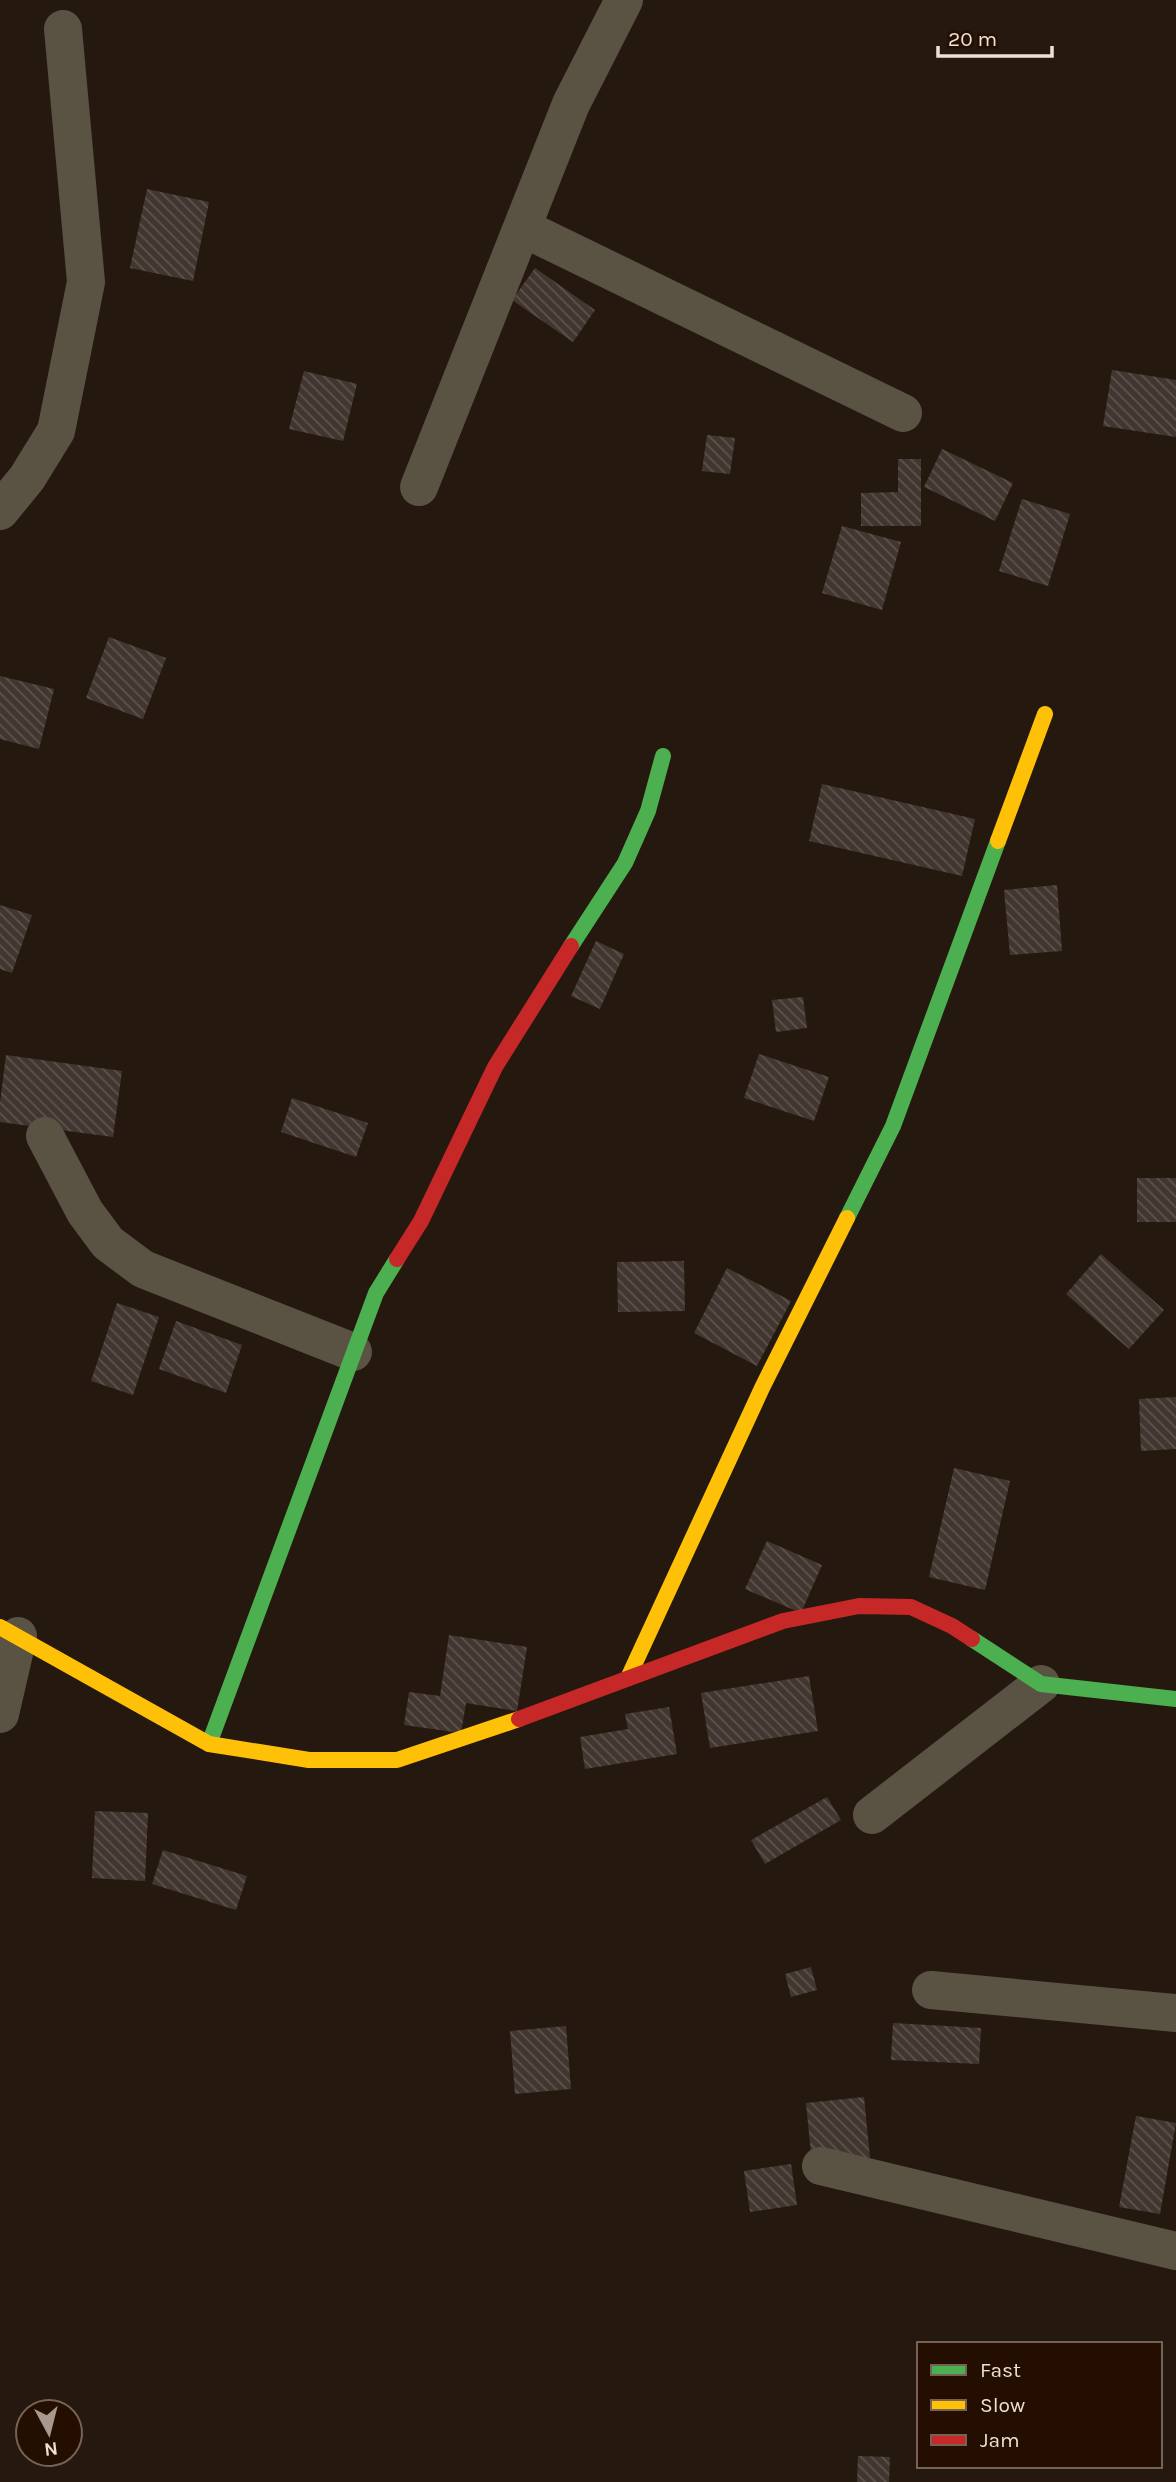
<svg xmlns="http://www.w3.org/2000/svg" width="1176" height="2482" font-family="Karla,sans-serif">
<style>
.building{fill:url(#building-back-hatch)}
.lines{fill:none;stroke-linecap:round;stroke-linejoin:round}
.street{stroke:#5a5243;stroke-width:38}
.fast{stroke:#4caf50;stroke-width:16}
.slow{stroke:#ffc107;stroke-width:16}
.jam{stroke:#c62828;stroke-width:16}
</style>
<defs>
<pattern id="building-back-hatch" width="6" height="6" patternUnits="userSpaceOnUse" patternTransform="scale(1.75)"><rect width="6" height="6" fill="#423730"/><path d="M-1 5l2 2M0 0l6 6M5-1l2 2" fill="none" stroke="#5e544d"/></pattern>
</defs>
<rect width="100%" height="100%" fill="#25180f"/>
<g class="building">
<path d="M147,189l62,13 -16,79 -63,-13z"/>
<path d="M535,268l60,42 -22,32 -61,-42z"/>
<path d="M1112,370l64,10v57l-73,-11z"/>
<path d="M304,371l53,13 -14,57 -54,-12z"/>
<path d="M707,435l28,3 -5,36 -28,-3z"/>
<path d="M942,449l71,34 -18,38 -71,-34z"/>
<path d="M898,459h23v67h-60v-33l37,-1z"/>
<path d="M1022,499l48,15 -22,72 -49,-15z"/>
<path d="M842,526l59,16 -19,68 -60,-17z"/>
<path d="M109,637l57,21 -23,61 -57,-21z"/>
<path d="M0,676l54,13 -15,60 -39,-10z"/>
<path d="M822,784l153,35 -13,57 -153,-35z"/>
<path d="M1057,885l5,66 -52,4 -6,-65z"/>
<path d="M0,905l32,10 -20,58 -12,-4z"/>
<path d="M596,941l28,13 -24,55 -29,-13z"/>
<path d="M803,997l4,31 -31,4 -4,-32z"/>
<path d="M759,1054l70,23 -15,44 -70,-23z"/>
<path d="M6,1055l116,16 -9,66 -113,-15v-19z"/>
<path d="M292,1098l76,25 -12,34 -75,-25z"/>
<rect x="1137" y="1178" width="39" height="44"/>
<path d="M1101,1254l63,56 -35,39 -63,-55z"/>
<path d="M684,1261l1,50 -67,1 -1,-50z"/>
<path d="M727,1268l64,33 -34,65 -63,-33z"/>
<path d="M117,1303l42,14 -26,78 -42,-14z"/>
<path d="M176,1321l66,24 -16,48 -67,-24z"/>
<path d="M1176,1397v52l-35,2 -2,-52z"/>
<path d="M954,1468l56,13 -25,109 -56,-13z"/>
<path d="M767,1541l55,24 -21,48 -56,-24z"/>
<path d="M449,1635l78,12 -10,64 -51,-8 -5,30 -57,-8 5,-33 31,4z"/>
<path d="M809,1676l9,55 -108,17 -9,-55z"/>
<path d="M669,1707l8,47 -92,15 -5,-32 48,-8 -3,-15z"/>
<path d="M827,1797l14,23 -76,44 -14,-24z"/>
<path d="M95,1811l53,2 -3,68 -53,-3z"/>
<path d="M163,1850l84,26 -11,34 -84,-26z"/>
<path d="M811,1967l6,23 -26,7 -6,-23z"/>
<path d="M893,2023l88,5 -2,36 -88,-4z"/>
<path d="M566,2026l5,63 -56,5 -5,-63z"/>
<path d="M864,2097l7,71 -58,6 -7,-71z"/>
<path d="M1136,2116l40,7 -16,91 -41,-7z"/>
<path d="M791,2164l6,41 -47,7 -6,-41z"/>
<path d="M858,2456l32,1 -1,25h-32z"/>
</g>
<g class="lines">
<g class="street">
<path d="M523,228l380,185"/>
<path d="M419,487l152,-383 53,-104"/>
<path d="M0,511l27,-33 29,-47 30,-149 -23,-253"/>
<path d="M45,1136l40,76 23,31 35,26 210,83"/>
<path d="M0,1714l18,-78"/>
<path d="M872,1815l169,-131"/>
<path d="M931,1990l245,23"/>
<path d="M821,2166l355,85"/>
</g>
<g class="fast">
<path d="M571,946l54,-83 23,-52 15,-55"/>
<path d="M847,1218l46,-92 105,-285"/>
<path d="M972,1639l69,45 135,15"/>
<path d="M209,1744l167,-451 21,-34"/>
</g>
<g class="slow">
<path d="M998,841l47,-127"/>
<path d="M0,1627l209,117 100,16h88l122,-41"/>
<path d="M628,1678l134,-290 85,-170"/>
</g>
<g class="jam">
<path d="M397,1259l24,-38 74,-154 76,-121"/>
<path d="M519,1719l264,-98 76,-15 52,1 41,19 20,13"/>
</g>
</g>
<rect x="917" y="2342" width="245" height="126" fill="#230e01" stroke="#756255" stroke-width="2"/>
<rect x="931" y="2365" width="35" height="10" fill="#4caf50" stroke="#756255" stroke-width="2"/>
<text x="980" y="2377" font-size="21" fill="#efdfd4">Fast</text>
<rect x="931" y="2400" width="35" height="10" fill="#ffc107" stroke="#756255" stroke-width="2"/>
<text x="980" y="2412" font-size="21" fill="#efdfd4">Slow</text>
<rect x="931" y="2435" width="35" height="10" fill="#c62828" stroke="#756255" stroke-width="2"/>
<text x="980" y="2447" font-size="21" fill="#efdfd4">Jam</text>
<g transform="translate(49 2433) rotate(173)"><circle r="33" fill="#230e01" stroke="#756255" stroke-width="2"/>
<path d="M0-5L12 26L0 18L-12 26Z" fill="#a8998f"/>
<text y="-10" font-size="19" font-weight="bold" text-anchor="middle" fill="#efdfd4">N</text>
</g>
<path d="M938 46v10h114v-10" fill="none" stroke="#efdfd4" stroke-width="3.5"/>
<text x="948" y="46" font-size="21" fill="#efdfd4" stroke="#230e01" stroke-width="5" paint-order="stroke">20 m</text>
</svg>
